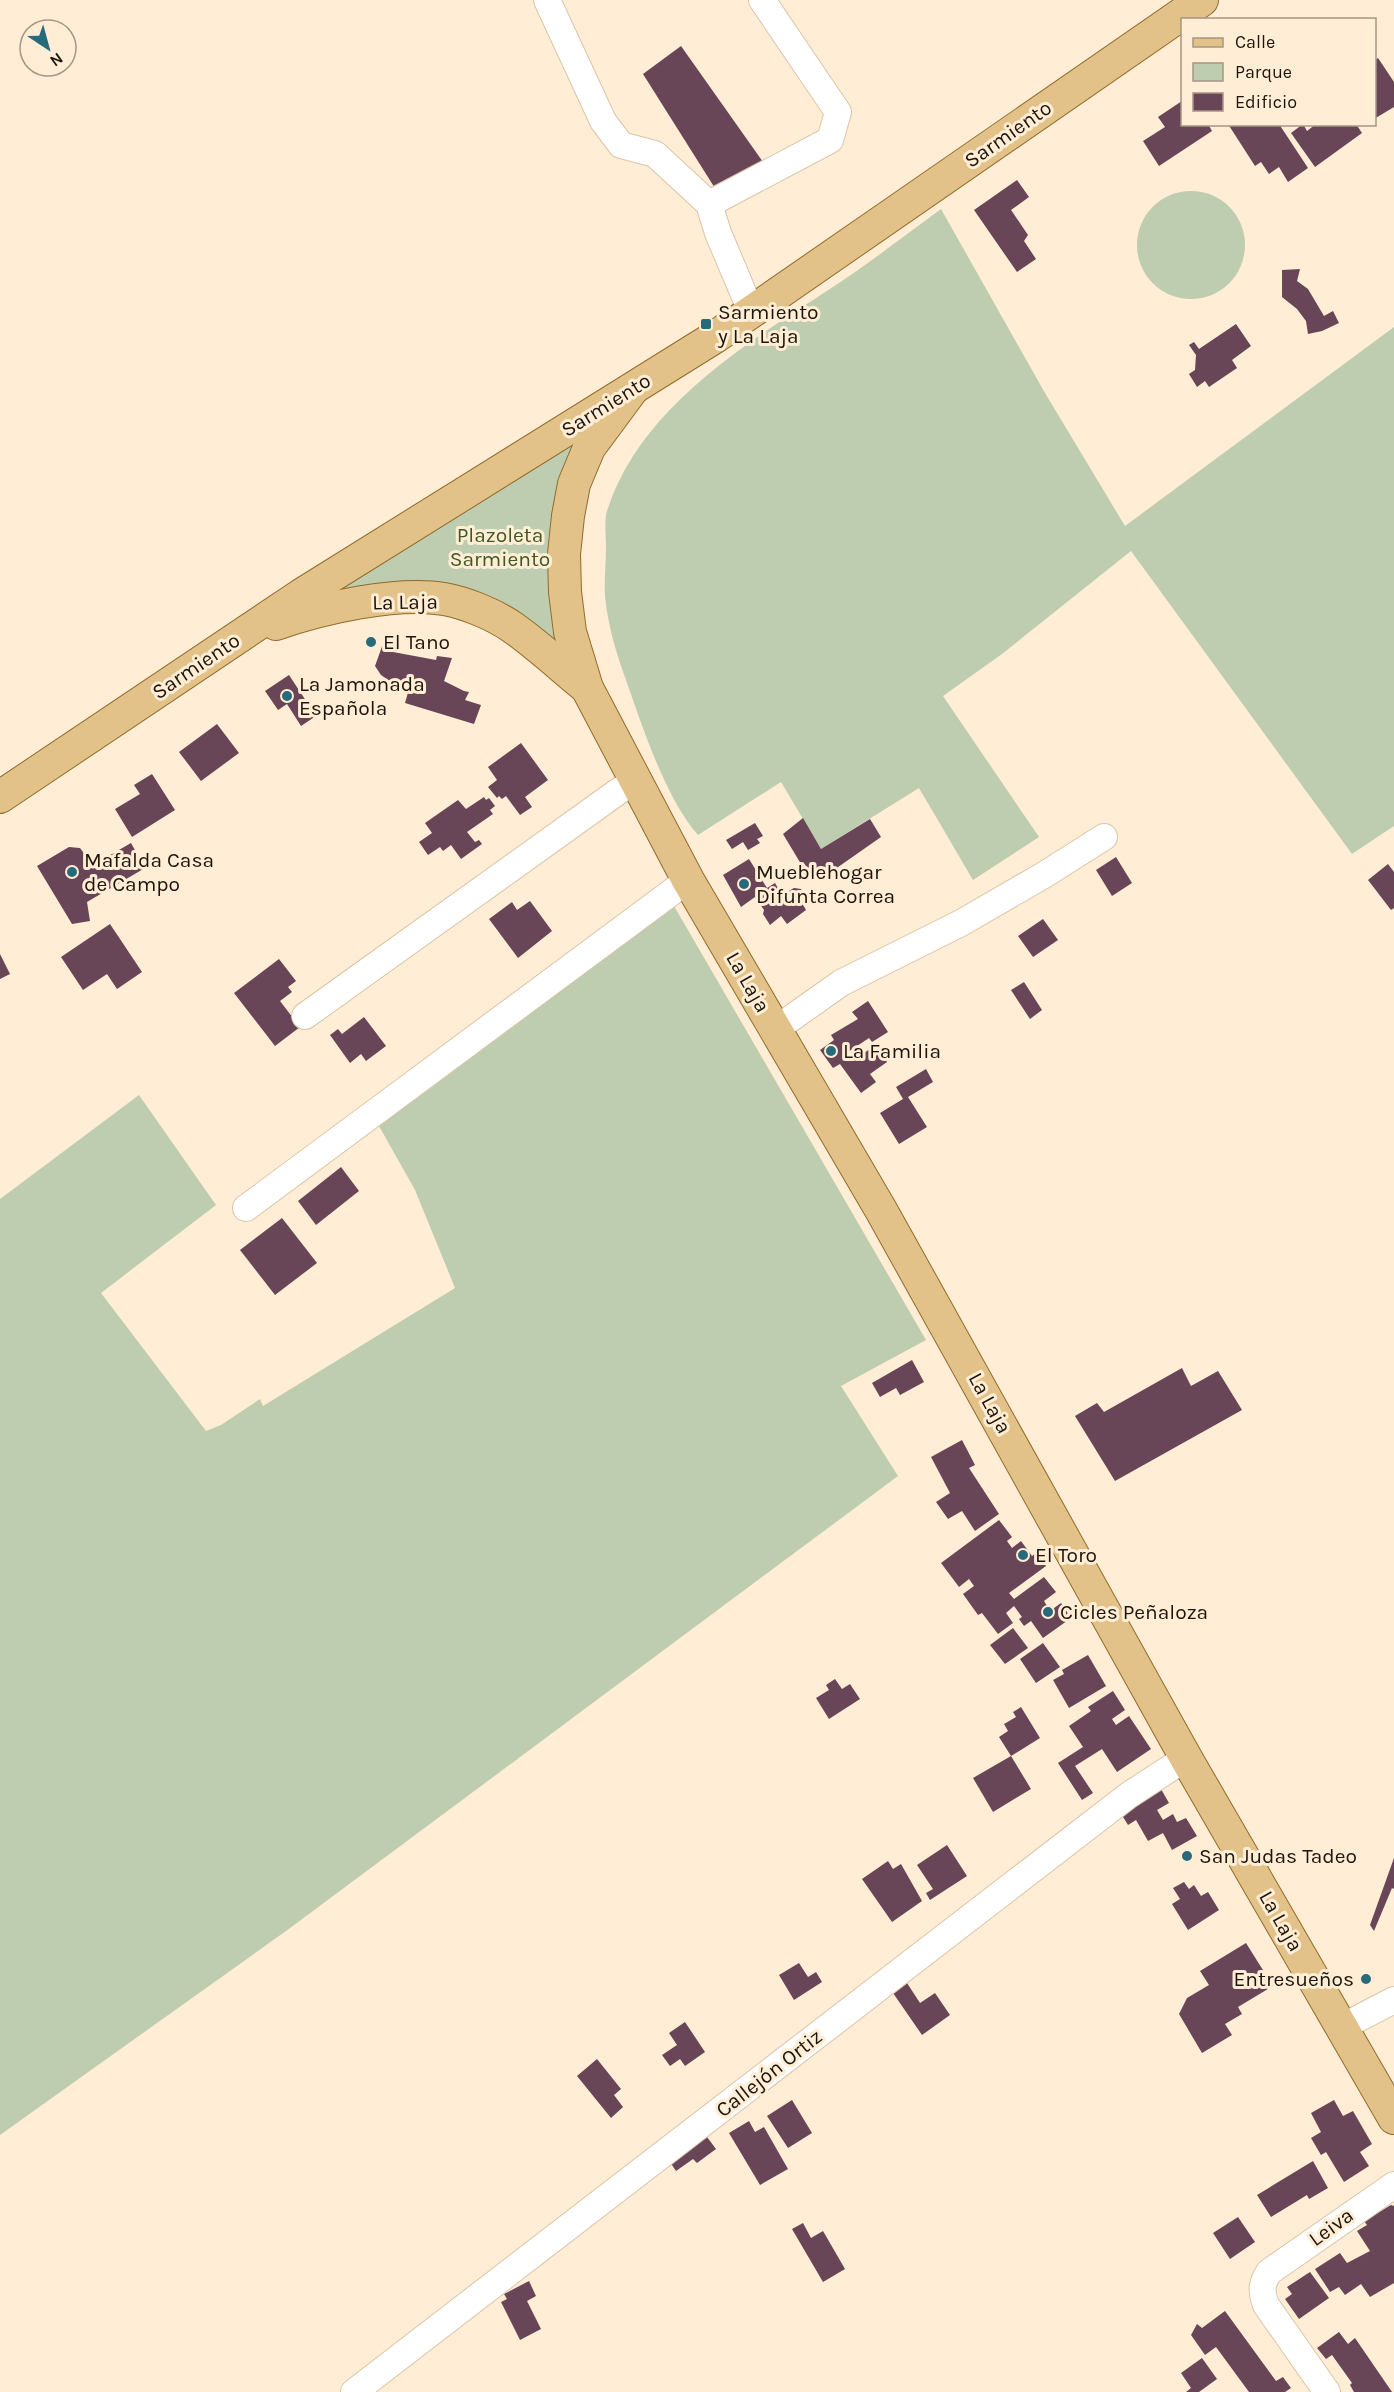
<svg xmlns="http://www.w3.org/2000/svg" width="1394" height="2392" font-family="Karla,sans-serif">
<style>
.green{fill:#becdb0}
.building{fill:#684557}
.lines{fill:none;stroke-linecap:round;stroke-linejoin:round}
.minor-casing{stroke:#dac5a7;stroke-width:28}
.major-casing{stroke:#916b2a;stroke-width:34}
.minor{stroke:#fff;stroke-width:26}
.major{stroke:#e2c289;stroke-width:32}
.poi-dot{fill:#276a7c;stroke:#ffedd5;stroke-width:2}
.labels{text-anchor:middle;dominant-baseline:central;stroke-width:6;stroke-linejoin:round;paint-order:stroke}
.street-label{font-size:21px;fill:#1d150a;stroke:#ffedd5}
.poi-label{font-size:21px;fill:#1d150a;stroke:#ffedd5;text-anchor:start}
.park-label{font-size:21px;fill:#405822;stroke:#ffedd5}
</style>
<rect width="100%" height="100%" fill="#ffedd5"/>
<g class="green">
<circle cx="1191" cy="245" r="54"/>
<path d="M941,209l104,184 80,133 269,-199v499l-42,28 -221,-303 -129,103 -59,42 96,141 -66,43 -54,-92 -98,61 -40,-67 -83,53c-32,-36 -56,-109 -72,-155 -10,-27 -18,-55 -21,-83 -1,-16 1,-34 1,-50 0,-11 -2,-26 1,-36 34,-107 147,-172 235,-230 34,-23 66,-48 99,-72z"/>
<path d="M590,423l-23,233 -60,-47 -180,-9 31,-27z"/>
<path d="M663,887l263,453 -85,46 57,90 -612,455 -286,204v-936l139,-104 77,110 -115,88 105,138 15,-6 39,-26 3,7 192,-118 -40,-98 -49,-87z"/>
</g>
<g class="building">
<path d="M681,46l82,116 -45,31 -75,-119z"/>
<path d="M1378,58l16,24v25l-20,12v-58z"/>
<path d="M1182,101v23h26l4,7 -53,35 -16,-25 22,-14 -7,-10z"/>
<path d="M1228,124h51l29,44 -20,14 -9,-15 -10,7 -8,-12 -6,4z"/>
<path d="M1303,124l4,7 9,-7h40l6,9 -47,34 -24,-34z"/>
<path d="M1017,180l12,17 -18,13 17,25 -4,6 12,18 -19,13 -43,-62z"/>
<path d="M1300,269l-3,12 11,8 16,27 9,-5 6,12 -17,8 -14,3 -2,-13 -9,-12 -15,-12v-27z"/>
<path d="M1236,324l15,22 -19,14 5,8 -28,19 -4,-6 -8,6 -8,-13 6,-4 1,-15 -7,-10 5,-3 5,7z"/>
<path d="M384,641l11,1 -2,10 43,8 1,-4 15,2 -8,23 20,10 5,1 -4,8 16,5 -7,19 -69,-21 4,-14 -15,-5 -13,-9 -6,-9z"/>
<path d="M289,675l27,41 -15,10 -14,-22 -9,6 -13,-19z"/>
<path d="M217,724l22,29 -38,28 -22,-29z"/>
<path d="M521,743l27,37 -23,17 7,10 -12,8 -14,-19 -4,3 -3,-3 -2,2 -9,-11 9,-7 -9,-13z"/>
<path d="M152,774l23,36 -43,27 -17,-28 25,-15 -6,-9z"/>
<path d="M484,797l2,3 3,-2 6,8 -5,4 3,4 -26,18 8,10 4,-2 3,4 -21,15 -10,-14 -8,6 -3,-4 -12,8 -9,-13 13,-9 -7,-10 33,-23 8,9z"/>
<path d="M803,818l18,31 49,-30 11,18 -60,42 -7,-3 -11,-14 -2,2 -18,-30z"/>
<path d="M755,823l8,13 -6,3 3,4 -12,7 -5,-8 -11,7 -6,-9z"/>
<path d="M131,843l14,25 -58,34 3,19 -18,3 -35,-58 32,-19 11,1 13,17z"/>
<path d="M1116,857l16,26 -20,13 -16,-26z"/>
<path d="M749,859l18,29 8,-5 7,12 12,-7 7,1 6,9 -6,3 5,9 -19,14 -6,-8 -11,9 -7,-11 1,-4 -9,-13 -14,10 -18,-32z"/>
<path d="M1388,864l6,8v36l-3,2 -23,-30z"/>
<path d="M530,901l22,30 -34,27 -29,-39 23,-17 5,8z"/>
<path d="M1043,919l15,21 -25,17 -15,-21z"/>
<path d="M110,924l32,48 -25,17 -10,-15 -24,16 -22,-33z"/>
<path d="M0,954l10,20 -10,5z"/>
<path d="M279,959l17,22 -8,6 4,5 -12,9 20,26 -25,19 -41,-53z"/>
<path d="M1024,982l18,28 -12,9 -19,-29z"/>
<path d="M868,1001l20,31 -16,10 -3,-4 -24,16 3,4 7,-5 3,4 18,-12 11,17 -17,12 6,8 -15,11 -21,-29 -7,4 -13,-18 14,-10 -3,-5 27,-16 -6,-7z"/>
<path d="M364,1017l22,29 -20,15 -5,-7 -11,9 -20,-28 8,-6 4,5z"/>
<path d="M926,1069l7,13 -25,15 19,30 -28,17 -19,-31 23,-14 -7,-12z"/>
<path d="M341,1167l18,24 -43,34 -18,-24z"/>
<path d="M282,1218l35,45 -42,32 -35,-45z"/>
<path d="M912,1360l12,22 -24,13 -4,-7 -16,9 -8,-14z"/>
<path d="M1182,1368l9,18 27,-15 24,39 -127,71 -40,-65 22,-13 7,9z"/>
<path d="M962,1440l13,25 -6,3 30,46 -24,17 -13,-20 -14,8 -12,-17 14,-9 -19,-36z"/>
<path d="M999,1520l13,17 -5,4 5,7 9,-7 11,15 4,-3 10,13 -37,27 5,6 30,-22 12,15 -12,9 6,10 11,-8 10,15 -28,20 -12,-17 -7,5 -5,-7 3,-2 -8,-11 -8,7 7,10 -15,11 -16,-21 -4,2 -15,-21 11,-8 -5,-7 -10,8 -18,-24z"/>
<path d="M1013,1628l15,20 -23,16 -15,-19z"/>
<path d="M1043,1643l17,24 -24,16 -16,-24z"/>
<path d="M1088,1655l18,31 -37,22 -16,-28 11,-6 -2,-4z"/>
<path d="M835,1679l7,10 8,-5 10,15 -31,20 -13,-21 13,-8 -3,-5z"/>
<path d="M1113,1691l12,19 -13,9 4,6 13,-9 22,33 -34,23 -15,-23 -27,17 18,27 -11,7 -24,-37 25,-16 -14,-21 22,-15 -3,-4z"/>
<path d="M1021,1707l19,31 -29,18 -12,-19 9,-6 -4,-7 12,-7 -3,-5z"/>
<path d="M1011,1756l20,33 -38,23 -20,-34z"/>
<path d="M1161,1789l8,14 -12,7 6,10 10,-6 4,8 9,-4 11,18 -25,14 -9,-17 -15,8 -12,-21 -8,5 -8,-13z"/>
<path d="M947,1845l20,31 -37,24 -4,-7 7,-4 -16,-24z"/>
<path d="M1394,1858v31l-2,-1 -18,43 -4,-6z"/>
<path d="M888,1861l5,8 8,-5 21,37 -30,21 -30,-43z"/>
<path d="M1184,1882l5,7 5,-4 7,11 7,-4 11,18 -31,20 -16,-26 8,-5 -7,-11z"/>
<path d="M1246,1943l27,43 -35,21 4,7 -17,10 7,11 -30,18 -23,-39 8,-16 22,-13 -9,-14z"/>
<path d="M799,1963l9,14 8,-5 6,10 -28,18 -15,-25z"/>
<path d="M907,1983l13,20 15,-10 15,22 -28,20 -29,-42z"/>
<path d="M685,2022l20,30 -20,14 -5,-7 -10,7 -8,-11 15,-10 -8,-12z"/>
<path d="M597,2059l24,30 -7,6 9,12 -12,11 -34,-42z"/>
<path d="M792,2100l20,33 -24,15 -21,-32z"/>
<path d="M1334,2100l9,16 10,-5 19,33 -12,8 9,14 -25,16 -18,-30 -5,3 -10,-17 10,-6 -10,-19z"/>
<path d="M749,2121l6,11 9,-5 24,42 -28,16 -31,-52z"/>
<path d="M704,2133l12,16 -19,14 -4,-4 -17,12 -8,-12z"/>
<path d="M1313,2161l15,27 -19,11 -2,-4 -36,22 -14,-22z"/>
<path d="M1391,2205l3,1v77l-24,14 -9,-13 -16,11 -6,-8 -9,5 -15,-23 25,-16 7,10 23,-12 -13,-20 10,-6 -3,-4z"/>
<path d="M1238,2217l17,25 -25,17 -17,-26z"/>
<path d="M803,2223l8,15 12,-7 22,38 -22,13 -31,-53z"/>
<path d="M1310,2272l19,26 -30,21 -14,-20 7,-5 -5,-7z"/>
<path d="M529,2281l7,15 -9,5 14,28 -21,11 -19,-38 6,-3 -3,-5z"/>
<path d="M1225,2311l51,70 7,-4 8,11 -6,4h-36l-33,-45 -11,8 -14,-20 6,-11 5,4z"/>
<path d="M1339,2332l9,12 7,-6 37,54h-38l-4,-7 2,-2 -20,-28 -6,4 -9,-11z"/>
<path d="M1202,2358l15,21 -18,13h-13l5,-4 -10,-15z"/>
</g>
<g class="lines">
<defs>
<g id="minor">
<path d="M547,0l56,121 18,24 34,9 54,50 9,29 33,78"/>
<path d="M709,204l121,-64 8,-28 -76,-112"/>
<path d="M305,1016l311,-223 21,-14"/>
<path d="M776,1029l65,-46 120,-60 83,-48 60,-38"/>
<path d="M246,1208l442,-328"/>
<path d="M1342,2027l52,-27"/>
<path d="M354,2392l775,-597 57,-37"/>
<path d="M1327,2392l-61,-87c-5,-14 -5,-21 3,-33l125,-87"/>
</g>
<g id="major">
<path d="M632,390l-43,58 -15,36 -6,32 -4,38 1,38 5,40 17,56 101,192 193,330 305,548 208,360"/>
<path d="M276,624c45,-16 121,-33 168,-25 22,4 49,15 68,28 26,18 50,41 75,61"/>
<path d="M0,797l301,-202 414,-258 487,-337"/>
</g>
</defs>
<use href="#minor" class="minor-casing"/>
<use href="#major" class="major-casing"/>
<use href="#minor" class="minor"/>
<use href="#major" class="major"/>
</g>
<g class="poi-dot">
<rect x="700" y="318" width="12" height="12" rx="3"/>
<circle cx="371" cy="642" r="6"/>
<circle cx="287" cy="696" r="6"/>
<circle cx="72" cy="872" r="6"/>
<circle cx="744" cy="884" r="6"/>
<circle cx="831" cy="1051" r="6"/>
<circle cx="1023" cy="1555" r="6"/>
<circle cx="1048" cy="1612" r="6"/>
<circle cx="1187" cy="1856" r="6"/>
<circle cx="1366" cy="1979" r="6"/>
</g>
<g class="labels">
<g class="street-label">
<text transform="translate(1008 134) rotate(-35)">Sarmiento</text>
<text transform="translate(606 405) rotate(-32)">Sarmiento</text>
<text transform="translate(405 602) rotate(-1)">La Laja</text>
<text transform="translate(196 666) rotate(-34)">Sarmiento</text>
<text transform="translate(748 982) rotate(60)">La Laja</text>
<text transform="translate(990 1403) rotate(61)">La Laja</text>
<text transform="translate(1281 1921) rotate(60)">La Laja</text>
<text transform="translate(769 2073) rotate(-38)">Callejón Ortiz</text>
<text transform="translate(1331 2227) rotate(-36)">Leiva</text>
</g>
<g class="poi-label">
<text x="718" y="312">Sarmiento<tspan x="718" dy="24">y La Laja</tspan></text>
<text x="383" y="642">El Tano</text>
<text x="299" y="684">La Jamonada<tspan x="299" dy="24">Española</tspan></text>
<text x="84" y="860">Mafalda Casa<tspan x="84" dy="24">de Campo</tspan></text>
<text x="756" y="872">Mueblehogar<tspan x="756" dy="24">Difunta Correa</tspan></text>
<text x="843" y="1051">La Familia</text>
<text x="1035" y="1555">El Toro</text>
<text x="1060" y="1612">Cicles Peñaloza</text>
<text x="1199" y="1856">San Judas Tadeo</text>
<text x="1354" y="1979" text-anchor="end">Entresueños</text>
</g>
<g class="park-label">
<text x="500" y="535">Plazoleta<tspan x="500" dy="24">Sarmiento</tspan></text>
</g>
</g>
<rect x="1181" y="18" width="195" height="108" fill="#ffedd5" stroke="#a59784" stroke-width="1.5"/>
<rect x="1193" y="38" width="30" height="9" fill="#e2c289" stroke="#a59784" stroke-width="1.5"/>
<text x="1235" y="48" font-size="18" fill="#1d150a">Calle</text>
<rect x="1193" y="63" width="30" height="18" fill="#becdb0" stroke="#a59784" stroke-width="1.5"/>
<text x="1235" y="78" font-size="18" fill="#1d150a">Parque</text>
<rect x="1193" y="93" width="30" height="18" fill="#684557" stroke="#a59784" stroke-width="1.5"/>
<text x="1235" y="108" font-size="18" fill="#1d150a">Edificio</text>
<g transform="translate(48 48) rotate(144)"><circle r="28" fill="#ffedd5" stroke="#a59784" stroke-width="1.5"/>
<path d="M0-4.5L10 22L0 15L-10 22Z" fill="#276a7c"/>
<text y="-9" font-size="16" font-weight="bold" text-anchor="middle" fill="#1d150a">N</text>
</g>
</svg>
